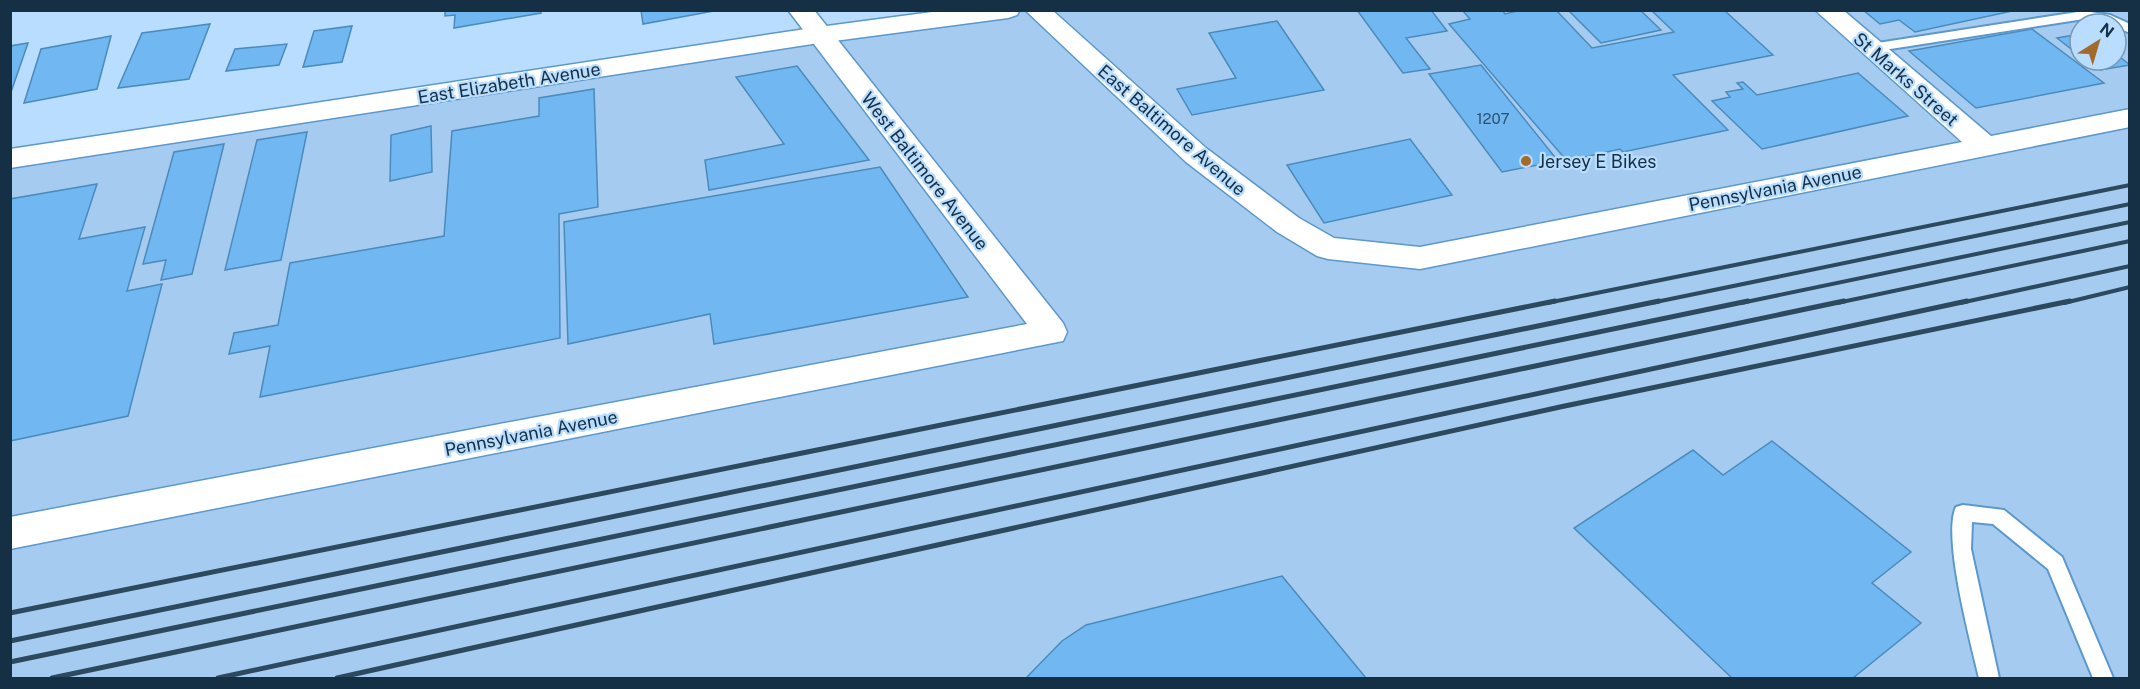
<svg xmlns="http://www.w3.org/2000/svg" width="2140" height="689" font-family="'Public Sans',sans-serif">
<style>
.built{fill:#a5ccf0;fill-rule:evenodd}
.building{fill:#71b8f3;stroke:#4c8abb;stroke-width:1.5}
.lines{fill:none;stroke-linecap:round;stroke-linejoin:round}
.service-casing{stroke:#5b98cb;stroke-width:4}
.minor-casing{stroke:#5b98cb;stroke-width:3}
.tertiary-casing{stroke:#5b98cb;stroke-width:3}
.service{fill:#fff;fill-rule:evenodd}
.minor{fill:#fff;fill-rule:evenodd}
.tertiary{fill:#fff;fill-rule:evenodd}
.rail-far1{stroke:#2d4960;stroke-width:4}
.rail{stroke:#2d4960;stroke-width:5}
.poi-dot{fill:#a46a29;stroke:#b8ddfe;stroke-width:2}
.labels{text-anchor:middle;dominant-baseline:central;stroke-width:4.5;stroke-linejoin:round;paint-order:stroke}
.number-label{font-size:15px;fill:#2c5170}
.street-label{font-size:18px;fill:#152f44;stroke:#b8ddfe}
.poi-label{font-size:18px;fill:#152f44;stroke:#b8ddfe;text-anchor:start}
</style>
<rect width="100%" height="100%" fill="#b8ddfe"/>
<path class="built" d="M1011,11h1118v667h-2118v-518zM2080,24h36v36h-36z"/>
<g class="building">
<path d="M445,10h96v3l-87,15 1,-13 -10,1z"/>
<path d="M641,10h78l-76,14z"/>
<path d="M1357,10h74l16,21 -41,7 24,31 -27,4z"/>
<path d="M1462,10h40l3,4 17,-4h34l36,38 82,-16 -23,-22h73l49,45 -100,20 55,55 -105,22 -3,-3 -53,12 -118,-137 21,-5z"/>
<path d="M1568,10h72l21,20 -60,13z"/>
<path d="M1863,10h148l1,1 -97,21 -16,-12 -19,4z"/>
<path d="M1277,21l47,69 -132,25 -15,-26 59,-11 -27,-45z"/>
<path d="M210,24l-21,55 -71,9 24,-55z"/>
<path d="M352,26l-10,36 -39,5 11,-36z"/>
<path d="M2032,29l72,54 -128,25 -67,-57z"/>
<path d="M2080,34v22l-23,-18z"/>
<path d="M111,36l-14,53 -73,14 17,-54z"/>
<path d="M28,43l-18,52v-49z"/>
<path d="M287,44l-8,21 -53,6 9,-22z"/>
<path d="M2116,54l14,11 -30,5 -14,-10h30z"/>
<path d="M1481,65l77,96 -56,11 -73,-98z"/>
<path d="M797,66l72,94 -160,30 -4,-30 79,-16 -48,-67z"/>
<path d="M1858,73l50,43 -146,33 -50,-48 18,-4 -4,-5 17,-3 -6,-6 6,-1 14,13z"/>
<path d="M594,89l4,118 -39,7 1,124 -300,59 10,-51 -41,8 5,-21 44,-8 12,-62 154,-27 8,-105 87,-15v-18z"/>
<path d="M431,126l1,46 -42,9 1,-46z"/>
<path d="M307,132l-26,128 -56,10 32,-130z"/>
<path d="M1410,139l42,56 -128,28 -37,-58z"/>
<path d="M224,144l-32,130 -31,6 5,-20 -23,4 31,-112z"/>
<path d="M880,167l88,130 -254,47 -4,-30 -142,30 -4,-122z"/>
<path d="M97,184l-18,55 66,-12 -18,64 35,-7 -34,132 -118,25v-242z"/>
<path d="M1772,441l139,111 -39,31 49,40 -68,55h-121l-158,-150 119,-78 30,25z"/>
<path d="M1282,576l84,102h-340l36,-37 24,-16z"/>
</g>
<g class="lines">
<defs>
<g id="service">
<path d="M2084,11l26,4 20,9v9l-14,-6v-3l-32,-5 -213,33 -7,-4 7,-4z"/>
<path d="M1963,505l41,5 58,47 51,121h-20l-45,-109 -55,-45 -21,-2 -1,27 28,129h-20c-8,-35 -37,-141 -23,-171z"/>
</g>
<g id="minor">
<path d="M788,10h26l249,313 4,9 -4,9 -1053,208v-32l1017,-193z"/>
<path d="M1025,10h27l154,138 93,70 35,20 86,9 542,-105 -147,-132h28l148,126 139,-27v18l-710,142 -92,-10 -11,-3 -40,-24 -91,-70z"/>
</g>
<path id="tertiary" d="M947,10h73l-3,5 -9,3 -189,25 -809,125v-19l809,-122z"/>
</defs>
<use href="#service" class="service-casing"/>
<use href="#minor" class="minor-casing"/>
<use href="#tertiary" class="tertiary-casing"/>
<use href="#service" class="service"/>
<use href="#minor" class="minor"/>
<use href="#tertiary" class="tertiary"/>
<g class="rail-far1">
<path d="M1547,303l583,-118"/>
<path d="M1651,303l479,-99"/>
<path d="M1741,303l389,-81"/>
<path d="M1837,303l293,-62"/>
<path d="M1960,303l170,-37"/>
<path d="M2064,303l66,-16"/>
</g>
<g class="rail">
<path d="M10,613l1545,-312"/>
<path d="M10,641l1649,-340"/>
<path d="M10,662l1738,-361"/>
<path d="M52,678l1792,-377"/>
<path d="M218,678l1749,-377"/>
<path d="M337,678l1223,-271 510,-106"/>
</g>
</g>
<circle class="poi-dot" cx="1526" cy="161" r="6"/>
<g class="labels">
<g class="number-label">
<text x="1493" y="118">1207</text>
</g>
<g class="street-label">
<text transform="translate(1906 79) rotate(41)">St Marks Street</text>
<text transform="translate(509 83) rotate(-9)">East Elizabeth Avenue</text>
<text transform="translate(1172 130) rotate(41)">East Baltimore Avenue</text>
<text transform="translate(925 171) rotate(52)">West Baltimore Avenue</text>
<text transform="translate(1775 188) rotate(-11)">Pennsylvania Avenue</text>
<text transform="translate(531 433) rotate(-11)">Pennsylvania Avenue</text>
</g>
<g class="poi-label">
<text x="1538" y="161">Jersey E Bikes</text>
</g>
</g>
<rect width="2140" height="689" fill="none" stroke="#152f44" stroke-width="24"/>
<g transform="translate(2098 42) rotate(37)"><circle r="28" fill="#b8ddfe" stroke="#7797b4" stroke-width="1.5"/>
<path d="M0-4.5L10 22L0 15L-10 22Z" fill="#a46a29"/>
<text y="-9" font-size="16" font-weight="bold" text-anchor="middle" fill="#152f44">N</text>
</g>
</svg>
